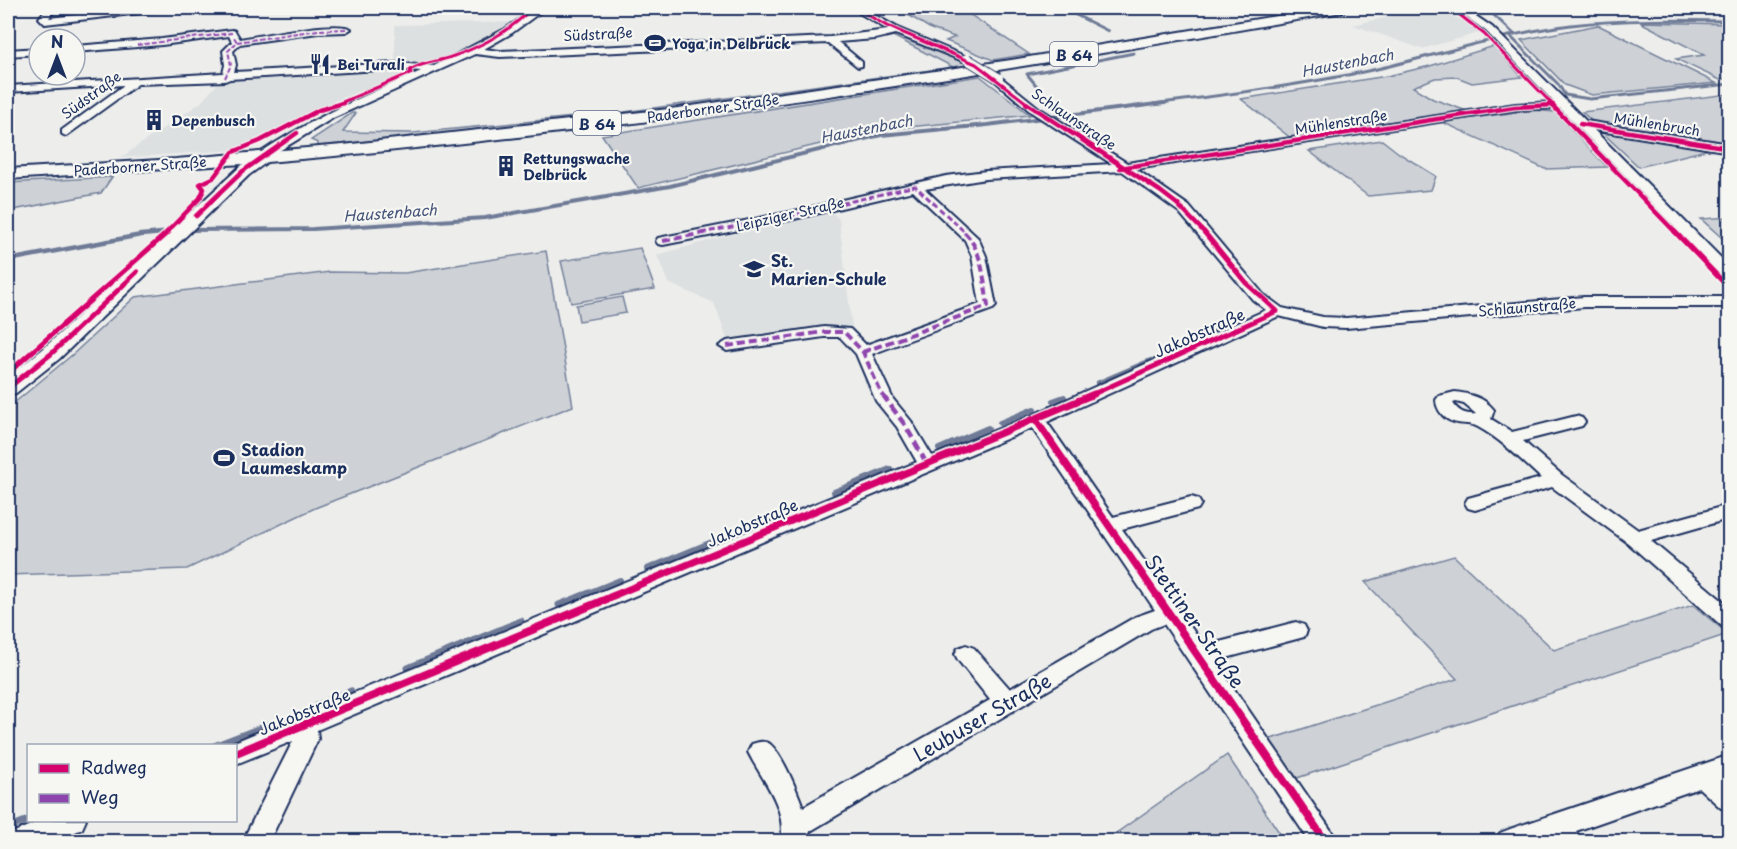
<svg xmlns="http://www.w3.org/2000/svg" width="1737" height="849" font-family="'Playpen Sans',sans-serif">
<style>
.built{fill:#dde0e1}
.green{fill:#ced2d7;stroke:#74809a;stroke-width:1.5}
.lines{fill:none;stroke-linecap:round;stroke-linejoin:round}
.stream-far4{stroke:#6e7a96;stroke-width:3}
.stream-far3{stroke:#6e7a96;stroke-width:4}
.stream-far2{stroke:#6e7a96;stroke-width:4.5}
.stream-far1{stroke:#6e7a96;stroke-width:6}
.stream{stroke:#6e7a96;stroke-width:7}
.minor-casing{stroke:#1b2f5e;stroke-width:4}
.major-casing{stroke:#1b2f5e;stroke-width:4}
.minor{fill:#f6f6f2;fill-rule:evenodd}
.major{fill:#f6f6f2;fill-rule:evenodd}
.minor-bridge-casing{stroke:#1b2f5e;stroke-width:12;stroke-linecap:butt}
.minor-bridge{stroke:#f6f6f2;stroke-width:10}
.quiet-far3{stroke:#8e44ad;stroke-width:2;stroke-dasharray:5 2;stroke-linecap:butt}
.quiet-far2{stroke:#8e44ad;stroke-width:3;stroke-dasharray:6 3;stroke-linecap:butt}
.quiet-far1{stroke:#8e44ad;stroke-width:4;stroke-dasharray:8 4;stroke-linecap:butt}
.quiet{stroke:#8e44ad;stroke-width:4.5;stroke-dasharray:10 4.5;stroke-linecap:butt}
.cycleway-far4-casing{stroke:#f6f6f2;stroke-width:5}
.cycleway-far3-casing{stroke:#f6f6f2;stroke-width:7}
.cycleway-far2-casing{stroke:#f6f6f2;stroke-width:8}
.cycleway-far1-casing{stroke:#f6f6f2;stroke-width:10}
.cycleway-casing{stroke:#f6f6f2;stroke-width:12}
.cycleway-far4{stroke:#d6006c;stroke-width:3}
.cycleway-far3{stroke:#d6006c;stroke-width:4.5}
.cycleway-far2{stroke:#d6006c;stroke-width:5}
.cycleway-far1{stroke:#d6006c;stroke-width:7}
.cycleway{stroke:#d6006c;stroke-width:8}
.labels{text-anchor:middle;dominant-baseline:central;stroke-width:4.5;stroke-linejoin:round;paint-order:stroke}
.far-street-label{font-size:14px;fill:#1b2f5e;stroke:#f6f6f2}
.far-poi-label{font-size:14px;font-weight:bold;fill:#1b2f5e;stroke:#f6f6f2;text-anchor:start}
.shield{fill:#f6f6f2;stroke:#5d6b8a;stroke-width:1.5}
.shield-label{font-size:15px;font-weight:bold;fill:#1b2f5e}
.far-water-label{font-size:15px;font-style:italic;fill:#44547a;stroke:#f6f6f2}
.poi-label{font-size:16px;font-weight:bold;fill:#1b2f5e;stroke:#f6f6f2;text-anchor:start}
.street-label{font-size:16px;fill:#1b2f5e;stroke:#f6f6f2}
.near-street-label{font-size:20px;fill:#1b2f5e;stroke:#f6f6f2}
</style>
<rect width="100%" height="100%" fill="#edeeec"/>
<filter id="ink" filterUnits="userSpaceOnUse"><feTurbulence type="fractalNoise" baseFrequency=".0167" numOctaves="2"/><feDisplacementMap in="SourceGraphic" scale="12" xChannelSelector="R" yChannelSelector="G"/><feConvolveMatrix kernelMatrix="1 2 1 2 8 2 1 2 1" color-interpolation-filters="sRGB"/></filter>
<g filter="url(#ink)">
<g class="built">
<path d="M1426,8l37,12 16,13 -57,16 -69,-24z"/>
<path d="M513,22l-19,14 -33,17 -18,6 -15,2 -18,11 -91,35 -84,43 -115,8 80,-55 21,-23 170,-12 4,-4v-39z"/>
<path d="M833,213l6,6 13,108 -124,15 -14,-39 -46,-20 -11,-28 68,-19z"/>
</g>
<g class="green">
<path d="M66,8h80l-84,9z"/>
<path d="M897,8h63l69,46 -36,6 -47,-19 9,-4 -24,-8z"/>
<path d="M1640,22l89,2v54l-9,2 -44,-21 28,-4z"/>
<path d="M1598,25l118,58 -124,12 -27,-10 -44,-45z"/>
<path d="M893,36h3l76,30 -238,35 -189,23 -227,22v-3l-7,-3 41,-27h4l-13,19 70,1 211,-21 329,-45z"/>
<path d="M1494,46l28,31 -50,6 -15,-6 -22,1 -22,9 20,12 34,12 -175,28 -51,-40 146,-23 43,-10z"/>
<path d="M980,76l50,39 -152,15 -240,58 -36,-53z"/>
<path d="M1729,94v49l-137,-22 -10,-9z"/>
<path d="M1533,110l22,2 52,55 -62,2 -103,-47z"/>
<path d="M1613,133l101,15 -75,19 -35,-33z"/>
<path d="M1382,140l18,14 36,22 -5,14 -63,6 -59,-45z"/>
<path d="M112,177l-11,16 -93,18v-28z"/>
<path d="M1729,217v27l-28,-25z"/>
<path d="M640,248l15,41 -84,14 -10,-42z"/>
<path d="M546,251l27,155 -258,102 -128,61 -179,6v-167l64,-53 63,-58 195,-25 75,1z"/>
<path d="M622,297l4,16 -47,8 -3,-16z"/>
<path d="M1454,556l100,94 139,-45 35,29 -431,144 -29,-38 189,-61 -92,-97z"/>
<path d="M1227,755l58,86h-180z"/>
</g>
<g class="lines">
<g class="stream-far4">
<path d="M1062,8l46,23"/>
<path d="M1486,8l11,10"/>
<path d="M1498,19l17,16"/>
<path d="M1510,36l48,48 7,11 25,4 140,-15"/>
<path d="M1049,101l-22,-27 107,-21"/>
<path d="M1153,104c75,-9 150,-19 224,-35 65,-15 128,-36 194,-44 53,-6 106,-5 159,-4"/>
</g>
<g class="stream-far3">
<path d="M187,230l126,-1 172,-11 185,-32 211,-51 106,-10 178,-22"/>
<path d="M158,233l16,-1"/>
</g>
<g class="stream-far2">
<path d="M8,260l133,-25 33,-3"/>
<path d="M1173,351l53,-25"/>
<path d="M1097,383l54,-23"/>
</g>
<g class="stream-far1">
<path d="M1053,401l11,-4"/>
<path d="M1000,423l34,-14"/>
<path d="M939,449l49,-21"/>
<path d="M834,492l56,-23"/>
<path d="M743,529l23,-10"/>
<path d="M647,569l65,-27"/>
<path d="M578,597l42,-17"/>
</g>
<g class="stream">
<path d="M559,605l23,-9"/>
<path d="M408,668l113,-47"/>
<path d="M318,705l33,-14"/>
<path d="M214,746l57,-22"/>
<path d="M8,828l20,-8"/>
</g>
<defs>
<g id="minor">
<path d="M47,8h9l-7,10 90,-10h24l-5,3 -113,13 -6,-6z"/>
<path d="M536,8h10l-34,25 -28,16 16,2 330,-14 58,-7 -37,-22h11l38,21 72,30 -9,2 -67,-27 -21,5 -37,3 24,20v4l-4,1 -30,-24 -328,14 -25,-3 -142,64 -72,44 -6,-4 2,-3c51,-35 107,-59 164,-84l-25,-2 -166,10 -5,2 -87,3 -72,52 -4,-2v-4l62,-45 -116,7v-6l215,-13 2,-8 -2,-14 9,-9 -3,-6 -67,9 -87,7v-6l87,-7 70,-9 3,1 5,8c19,-3 98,-19 111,-10l-5,3 -28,1 -78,11 -7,7 3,14 -2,7 162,-9 38,3 71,-37z"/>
<path d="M696,8h39l-5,3 -33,2 -5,-3z"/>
<path d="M1454,8h10l28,19 94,94 144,23v8l-136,-22 136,137v13l-5,-1 -165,-171 -45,2 -379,59 53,37 74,88 19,14 41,9 23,1 238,-21h146v10h-146l-238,21 -23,-1 -44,-11 -232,106 66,95 78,-20 7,2 3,5 -3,5 -76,20 82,117 92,-24 8,3 3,6 -3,6 -89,24 124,181h-29l-146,-218 -13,5 -342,203 -1,10h-27c6,-36 -18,-60 -33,-90l4,-8c6,-2 12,-4 18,0 13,11 27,47 33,63l187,-107 -32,-40 -3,-6 3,-6 8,-3 8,3 36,41 125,-72 20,-7 -123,-182 -715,302 1,9 -49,103h-27l51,-101 -57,23v-18l-9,-1 690,-283 -20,-35 -21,-26 -20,-47 -16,-17h-16l-97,14 -8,-5 8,-5 97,-14 26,2 16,16 114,-41 -8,-48 -7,-16 -52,-49 -123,29 -127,25 -5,-1 -2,-3 2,-3 132,-26 156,-36 40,-5 126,-7 -81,-52 -37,-32 -1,-2 5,-3 41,33 88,55 388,-59 39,-2 -68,-71zM1122,171l57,41 74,88 13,10 -236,106 -98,40 -21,-35 -18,-22 -21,-45 121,-45 3,-3 -10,-50 -8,-18 -53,-49 61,-10z"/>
<path d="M39,48v6l-31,2v-6z"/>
<path d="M1455,392c15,2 29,5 39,18l-3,9 21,13 64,-16 6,2 3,4 -3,4 -59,15 39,34 76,55 83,-23 7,2v10l-77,22 79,66v21l-8,-2 -94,-83 -76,-56 -77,23 -7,-2 -3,-5 3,-5 73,-20c-20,-18 -39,-38 -63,-51 -8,-5 -21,-1 -31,-8 -6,-4 -11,-12 -11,-19l3,-4zM1456,402l8,2 12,10c-10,1 -18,-2 -23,-11z"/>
<path d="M1730,755v22l-5,2 5,4v29l-9,-4 -22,-20 -123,43 5,11h-84l3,-9 10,-4z"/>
<path d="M42,820h44l-4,9 -29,13h-44l3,-9z"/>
</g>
<path id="major" d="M1324,8h24l-6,4c-357,63 -714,120 -1075,150l-18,13 -190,184 -43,34 -8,2v-18l35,-28 200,-185 -235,15v-10l168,-10 167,-14 335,-37 333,-48z"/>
</defs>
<use href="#minor" class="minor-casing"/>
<use href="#major" class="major-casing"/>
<use href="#minor" class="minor"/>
<use href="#major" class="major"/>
<defs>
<path id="minor-bridge" d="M967,59l31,19"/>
</defs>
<use href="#minor-bridge" class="minor-bridge-casing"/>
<use href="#minor-bridge" class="minor-bridge"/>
<g class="quiet-far3">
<path d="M237,42l81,-12 28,-1"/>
<path d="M137,45l95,-12"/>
<path d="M225,78l6,-13 -3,-14 9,-9 -3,-5"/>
</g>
<path class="quiet-far2" d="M701,233l89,-17 125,-30 51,47"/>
<g class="quiet-far1">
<path d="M663,241l46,-9"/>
<path d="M727,346l97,-14h20l19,20 19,43"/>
<path d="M863,352l125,-46c-4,-24 -5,-56 -24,-74"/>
</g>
<path class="quiet" d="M882,394l23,31 22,39"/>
<defs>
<g id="cycleway-far4">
<path d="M856,8l29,17 91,39 52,40"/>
<path d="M1451,8l33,26 68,70"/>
<path d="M338,104l73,-31 -1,-3c13,-8 27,-8 41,-13 30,-10 59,-26 81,-49"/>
</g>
<g id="cycleway-far3">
<path d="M1026,103l134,88 17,13 28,29"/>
<path d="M1550,103l126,130"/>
<path d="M1580,124l150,24"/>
<path d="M1120,168l395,-61 38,-2"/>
<path d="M196,216l47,-45 54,-38"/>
<path d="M166,233l34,-35 4,-9 -4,-5 13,-6 20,-26 27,-11 59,-31 24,-7"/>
</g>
<g id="cycleway-far2">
<path d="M1675,232l55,57"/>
<path d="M8,373l160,-141"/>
<path d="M8,388l43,-34 86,-82"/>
<path d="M1091,395l186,-84 -31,-28 -42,-51"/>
</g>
<g id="cycleway-far1">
<path d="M1036,420l122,177"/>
<path d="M610,597l484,-203"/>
</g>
<g id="cycleway">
<path d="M1157,596l169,246"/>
<path d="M236,753l378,-157"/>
</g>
</defs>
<use href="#cycleway-far4" class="cycleway-far4-casing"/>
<use href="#cycleway-far3" class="cycleway-far3-casing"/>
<use href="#cycleway-far2" class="cycleway-far2-casing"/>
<use href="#cycleway-far1" class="cycleway-far1-casing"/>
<use href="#cycleway" class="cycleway-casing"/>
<use href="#cycleway-far4" class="cycleway-far4"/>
<use href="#cycleway-far3" class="cycleway-far3"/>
<use href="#cycleway-far2" class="cycleway-far2"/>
<use href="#cycleway-far1" class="cycleway-far1"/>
<use href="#cycleway" class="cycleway"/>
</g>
</g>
<defs>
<symbol id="stadium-bare" viewBox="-9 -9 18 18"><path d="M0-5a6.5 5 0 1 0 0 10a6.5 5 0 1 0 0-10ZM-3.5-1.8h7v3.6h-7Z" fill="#1b2f5e" stroke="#f6f6f2" stroke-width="2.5" paint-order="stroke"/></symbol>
<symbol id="restaurant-bare" viewBox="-9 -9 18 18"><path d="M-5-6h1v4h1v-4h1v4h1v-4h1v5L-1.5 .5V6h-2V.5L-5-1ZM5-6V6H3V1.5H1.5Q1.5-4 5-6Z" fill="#1b2f5e" stroke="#f6f6f2" stroke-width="2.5" paint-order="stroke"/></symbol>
<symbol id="building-bare" viewBox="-9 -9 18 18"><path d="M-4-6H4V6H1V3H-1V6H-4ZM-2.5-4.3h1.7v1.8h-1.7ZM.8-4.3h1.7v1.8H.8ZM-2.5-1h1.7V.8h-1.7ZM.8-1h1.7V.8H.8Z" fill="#1b2f5e" stroke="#f6f6f2" stroke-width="2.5" paint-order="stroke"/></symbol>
<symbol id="school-bare" viewBox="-9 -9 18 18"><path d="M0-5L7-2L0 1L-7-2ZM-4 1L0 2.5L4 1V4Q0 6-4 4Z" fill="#1b2f5e" stroke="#f6f6f2" stroke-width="2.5" paint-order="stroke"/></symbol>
</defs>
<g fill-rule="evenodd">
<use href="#stadium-bare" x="640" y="28" width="30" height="30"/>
<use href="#restaurant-bare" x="305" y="49" width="30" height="30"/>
<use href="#building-bare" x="139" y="105" width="30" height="30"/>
<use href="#building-bare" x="491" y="151" width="30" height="30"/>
<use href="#school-bare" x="739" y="254" width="30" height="30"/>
<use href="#stadium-bare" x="209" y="443" width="30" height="30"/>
</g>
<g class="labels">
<g class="far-street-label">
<text transform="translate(598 34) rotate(-3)">Südstraße</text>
<text transform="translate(91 95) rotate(-36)">Südstraße</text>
<text transform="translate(713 108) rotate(-8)">Paderborner Straße</text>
<text transform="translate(1074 119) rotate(34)">Schlaunstraße</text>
<text transform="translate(1341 122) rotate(-9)">Mühlenstraße</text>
<text transform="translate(1657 124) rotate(9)">Mühlenbruch</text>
<text transform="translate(140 166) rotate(-4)">Paderborner Straße</text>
<text transform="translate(790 214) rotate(-13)">Leipziger Straße</text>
<text transform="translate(1527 307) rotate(-5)">Schlaunstraße</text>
</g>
<g class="far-poi-label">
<text x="672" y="43">Yoga in Delbrück</text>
<text x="337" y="64">Bei Turali</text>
<text x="171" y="120">Depenbusch</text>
<text x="523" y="158">Rettungswache<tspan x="523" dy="16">Delbrück</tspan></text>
</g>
<g class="shield">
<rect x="1050" y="42" width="48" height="24" rx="4.5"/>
<rect x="573" y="111" width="48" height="24" rx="4.5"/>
</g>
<g class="shield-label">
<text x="1074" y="54">B 64</text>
<text x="597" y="123">B 64</text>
</g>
<g class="far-water-label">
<text transform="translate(1347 62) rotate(-11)">Haustenbach</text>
<text transform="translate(866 128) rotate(-11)">Haustenbach</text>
<text transform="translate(390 212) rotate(-4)">Haustenbach</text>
</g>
<g class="poi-label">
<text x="771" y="260">St.<tspan x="771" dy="18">Marien-Schule</tspan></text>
<text x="241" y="449">Stadion<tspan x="241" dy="18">Laumeskamp</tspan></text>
</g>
<g class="street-label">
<text transform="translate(1199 332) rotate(-24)">Jakobstraße</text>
<text transform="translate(752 522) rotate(-23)">Jakobstraße</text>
<text transform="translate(304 711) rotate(-22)">Jakobstraße</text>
</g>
<g class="near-street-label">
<text transform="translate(1195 621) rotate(55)">Stettiner Straße</text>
<text transform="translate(982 717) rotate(-30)">Leubuser Straße</text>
</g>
</g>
<rect width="1737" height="849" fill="none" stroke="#f6f6f2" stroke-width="30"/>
<rect x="15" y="15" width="1707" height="819" fill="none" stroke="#1b2f5e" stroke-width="2" filter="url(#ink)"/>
<rect x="27" y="744" width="210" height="78" fill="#f6f6f2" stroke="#9ea6b7" stroke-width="1.5"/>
<rect x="39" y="764" width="30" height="9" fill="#d6006c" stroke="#9ea6b7" stroke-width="1.5"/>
<text x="81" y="774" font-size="18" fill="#1b2f5e">Radweg</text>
<rect x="39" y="794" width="30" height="9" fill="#8e44ad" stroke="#9ea6b7" stroke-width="1.5"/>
<text x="81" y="804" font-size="18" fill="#1b2f5e">Weg</text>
<g transform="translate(57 57)"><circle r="28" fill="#f6f6f2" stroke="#9ea6b7" stroke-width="1.5"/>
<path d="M0-4.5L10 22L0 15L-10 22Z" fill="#1b2f5e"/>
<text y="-9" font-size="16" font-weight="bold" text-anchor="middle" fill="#1b2f5e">N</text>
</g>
</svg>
